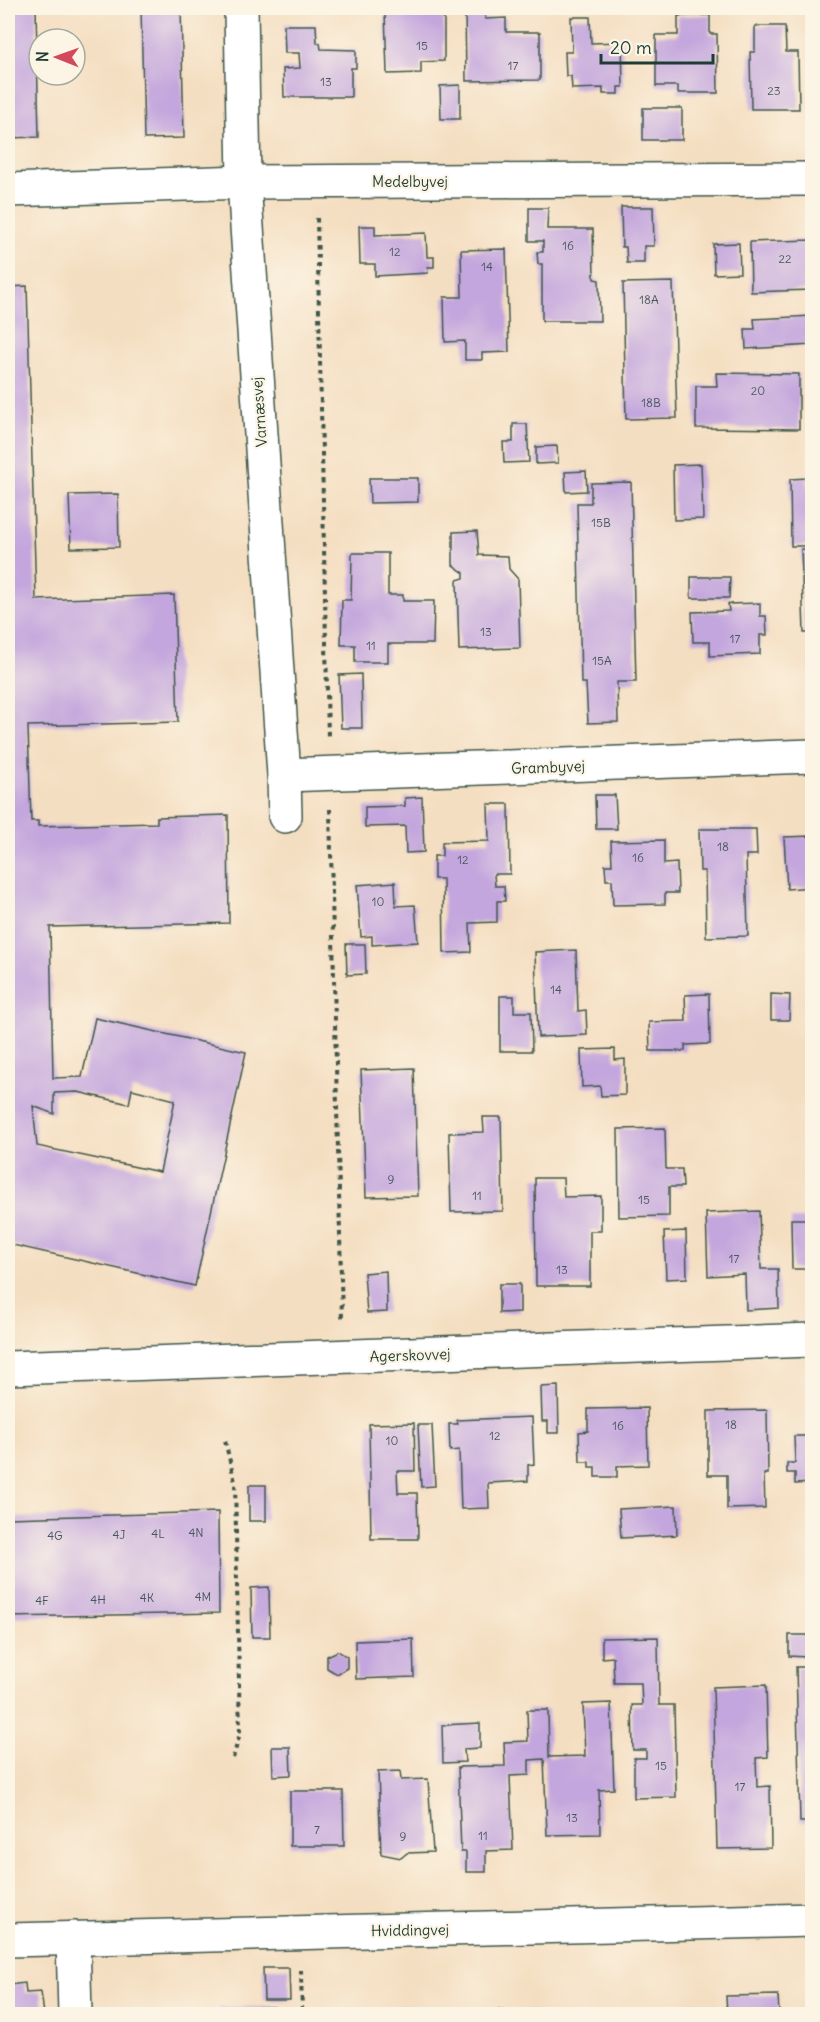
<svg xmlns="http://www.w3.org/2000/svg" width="820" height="2022" font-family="Delius,sans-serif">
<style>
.building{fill:#c3a6dd;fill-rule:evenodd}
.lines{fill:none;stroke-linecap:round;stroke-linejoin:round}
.minor-casing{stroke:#3f5549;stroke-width:36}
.path{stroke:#3f5549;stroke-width:4;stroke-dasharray:4.5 4.5;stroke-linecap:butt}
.minor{stroke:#fff;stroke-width:33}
.labels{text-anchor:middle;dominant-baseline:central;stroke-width:4.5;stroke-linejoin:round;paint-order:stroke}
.number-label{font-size:12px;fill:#48575e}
.street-label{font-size:15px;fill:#1f3d34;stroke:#fcf5e5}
</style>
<rect width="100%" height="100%" fill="#fcf5e5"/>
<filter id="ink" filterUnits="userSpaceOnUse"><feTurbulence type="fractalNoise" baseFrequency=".0167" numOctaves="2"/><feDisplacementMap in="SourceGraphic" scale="12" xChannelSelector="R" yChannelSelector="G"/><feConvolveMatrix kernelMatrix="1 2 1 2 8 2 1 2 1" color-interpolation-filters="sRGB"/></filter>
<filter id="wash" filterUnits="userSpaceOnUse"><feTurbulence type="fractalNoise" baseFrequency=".008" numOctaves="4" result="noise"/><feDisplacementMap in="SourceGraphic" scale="24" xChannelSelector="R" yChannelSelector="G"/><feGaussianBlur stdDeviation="1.35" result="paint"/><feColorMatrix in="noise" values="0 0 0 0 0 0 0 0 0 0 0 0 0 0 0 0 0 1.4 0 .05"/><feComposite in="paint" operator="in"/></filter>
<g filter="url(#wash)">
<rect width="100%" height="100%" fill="#f4dec1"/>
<g id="blocks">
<g class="building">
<path d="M8,8h28l3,129 -31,1z"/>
<path d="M141,8h40l3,130 -40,1z"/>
<path d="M465,8h20v11l21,-1v14h34v48l-74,1z"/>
<path d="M444,9v52l-23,1v11l-34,1 -2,-63z"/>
<path d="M710,15v19h7l1,59h-40v-7h-22v-51h22v-19z"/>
<path d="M571,17h19l1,26 31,-1 1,45h-5v7h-15v-6l-31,1 -1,-13h-5l-1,-24h7z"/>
<path d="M284,25h32l1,18h3l1,6 35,1v18h-5v29h-67l-1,-28 17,-1 -1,-15h-14z"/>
<path d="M755,26h30l1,26h12l1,57h-48l-1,-57h5z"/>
<path d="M460,85v34h-19l-1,-33z"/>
<rect x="643" y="108" width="39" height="32"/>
<path d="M621,207h32l1,39h-10v17h-17l-1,-16h-4z"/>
<path d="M529,208h19l-1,21h46l1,50 5,1 1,41h-58v-57h-4l-1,-12h6v-11h-14z"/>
<path d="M359,226h16v9l51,-2 1,24h7v10h-7l1,6 -53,3v-12h-15z"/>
<path d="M812,240v50l-61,2 -1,-50z"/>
<path d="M739,243l1,30 -26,1 -1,-30z"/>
<path d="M506,249l3,103 -27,1v7h-17v-19l-20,1 -1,-45h18l-1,-47z"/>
<path d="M673,282l4,136 -51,1 -3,-136z"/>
<path d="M27,286l9,314 138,-5 4,127 -150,4 3,95h7v5l119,-3v-6l71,-2 1,108 -179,4 3,151 29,-1 13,-59 151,34 -51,234 -187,-42v-957zM132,1089l43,11 -15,72 -123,-26 -4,-40 21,8v-21l24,-1 51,12z"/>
<path d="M812,316v29l-66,4 -1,-20h10l-1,-10z"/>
<path d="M716,373l83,1v55l-103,-1v-42h21z"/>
<path d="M513,424h14l2,38 -25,1 -1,-21h10z"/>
<path d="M557,446l1,17 -22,1v-17z"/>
<path d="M701,464l2,55 -29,1 -1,-55z"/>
<path d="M586,471l1,20 -21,1 -1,-20z"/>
<path d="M369,478h49v24l-48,1z"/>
<path d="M808,478l2,68h-19l-1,-67z"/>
<path d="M631,482l5,200h-19l1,40 -30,1 -2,-40h-5l-4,-180h14v-20z"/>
<path d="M118,494l1,53 -48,1 -2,-53z"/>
<path d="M477,531l2,24 29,1 1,13 9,10 2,69 -61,2 -2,-70 7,-2v-5l-11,-8v-33z"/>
<path d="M801,549h11v84h-8z"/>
<path d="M352,553h36v42h15v6h31l-1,43h-45v18h-33v-17h-14l1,-45h9z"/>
<path d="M691,577h39l-1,21h-38z"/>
<path d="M760,603v13h6l1,19h-7v19l-50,2v-14h-17l-1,-30 37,-1 -1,-7z"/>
<path d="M809,637h3v46h-1z"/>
<path d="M361,674l1,54h-21l-2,-53z"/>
<path d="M595,795h20l2,34h-21z"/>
<path d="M422,797l2,55 -18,1 -1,-27 -40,1v-20l40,-1v-8z"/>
<path d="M488,804h21l1,70h-16l1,12h9l1,15h-8v21l-27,1 1,29 -27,1 -1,-74h-9v-23h8v-14l47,-1z"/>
<path d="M699,829h57l1,26h-11l2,81 -42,1 -1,-66h-5z"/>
<path d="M812,836v51l-25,2 -3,-52z"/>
<path d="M664,840v24l13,-1 1,30h-13v11l-52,1 -1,-25h-6l-1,-15h7l-1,-24z"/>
<path d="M395,882l1,24 19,-1 3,37 -46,3v-9l-11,1 -4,-52z"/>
<path d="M346,944h19l1,30 -19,1z"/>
<path d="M576,950l2,61 8,-1 1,25 -49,2 -3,-85z"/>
<path d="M709,994l1,50 -25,1v6h-35l-1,-29 37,-1 -1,-26z"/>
<path d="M771,994l19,1 -1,25h-18z"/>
<path d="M500,996h14v16h17l1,39h-32z"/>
<path d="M615,1049v11l10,-1v36l-24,1 -1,-10 -18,1 -1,-37z"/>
<path d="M414,1068l4,128 -52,1 -5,-127z"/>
<path d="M483,1117h18l2,94 -52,1 -2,-79 35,-1z"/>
<path d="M665,1128l1,41h16l1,18h-14v29l-50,1 -1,-88z"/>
<path d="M535,1178h28l1,19 37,-1v35h-11v55h-54z"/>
<path d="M759,1211l2,58h17l1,39 -33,2 -1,-36 -37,2 -2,-63z"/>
<path d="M791,1219h21v50h-20z"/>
<path d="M686,1231l1,47 -21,1 -2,-47z"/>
<path d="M386,1271l1,41 -20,1 -3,-40z"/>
<path d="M499,1284h21v28l-21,1z"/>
<path d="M558,1386l1,47h-11v-12h-6l-1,-34z"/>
<path d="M647,1408l1,57 -31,1v11h-22v-10h-6v-5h-9l-1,-30 9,-1v-22z"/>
<path d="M767,1410l1,64h-4l1,34 -38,1v-34h-19v-64z"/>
<path d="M532,1417l2,47 -6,1v16l-40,2 1,25 -28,1 -2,-59 -9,1 -1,-27h9l-1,-4z"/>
<path d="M414,1423l1,48h-18l1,22h19l1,46h-47l-2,-115z"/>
<path d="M418,1425h14l3,61 -14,1z"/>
<path d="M794,1436h18v47l-17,1v-11h-8v-10h8z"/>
<rect x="249" y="1485" width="17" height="36"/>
<path d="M676,1506l1,29 -56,3 -2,-29z"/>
<path d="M218,1512l1,101 -211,4v-99z"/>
<path d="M269,1587l1,50h-18l-1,-49z"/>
<path d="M789,1635h19l-1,22 -18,-1z"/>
<path d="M658,1637l1,68h15l2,92 -42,1v-40h12v-8h-13l-1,-45h10l-1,-22h-27l-1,-26 -11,1v-20z"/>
<path d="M413,1639l1,38 -58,2 -1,-38z"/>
<path d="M338,1651l9,6v11l-10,6 -10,-6v-12z"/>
<path d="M796,1667h16v155h-12z"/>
<path d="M766,1685l2,72 -12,1 1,29 13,-1 1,62 -54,1 -4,-162z"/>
<path d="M611,1703l3,86 -15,1 1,44 -53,1 -3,-76 -15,1v15l-19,1 3,74 -27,1v21h-20v-20h-5l-3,-85 47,-1 -1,-24 24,-1 -1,-31h21l1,47 36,-1 -2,-52z"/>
<path d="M480,1723v25l-16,1 1,13 -22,1 -1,-38z"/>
<path d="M272,1747h18l1,28 -18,1z"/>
<path d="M400,1771l1,9 27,-1 5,73 -26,1 -6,5 -20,-4 -3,-82z"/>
<path d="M290,1791h53l1,55h-54z"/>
<path d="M263,1968h26l1,32h-26z"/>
<path d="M25,1983l1,10 15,-1 3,22h-36v-29z"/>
<path d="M778,1995l1,19h-52l-1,-18z"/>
<path d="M274,2007v7h-55v-6z"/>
<path d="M439,2010l1,4h-51l-1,-3z"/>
<rect x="474" y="2010" width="30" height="4"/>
</g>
</g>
</g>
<g filter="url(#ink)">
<use href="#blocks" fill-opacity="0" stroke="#3f5549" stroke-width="1.5"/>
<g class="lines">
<defs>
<g id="minor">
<path d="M241,8l3,174 40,593 1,41"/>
<path d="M8,190l236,-8 568,-3"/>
<path d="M284,775l528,-19"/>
<path d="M8,1368l804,-28"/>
<path d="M73,1938l2,76"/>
<path d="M8,1940l804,-20"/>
</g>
</defs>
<use href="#minor" class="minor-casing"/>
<g class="path">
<path d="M317,218l11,520"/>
<path d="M330,809l12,511"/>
<path d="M225,1441l10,41 5,251 -8,29"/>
<path d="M301,1970l1,44"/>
</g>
<use href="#minor" class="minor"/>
</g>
</g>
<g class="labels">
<g class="number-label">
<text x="422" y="45">15</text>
<text x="513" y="65">17</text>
<text x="326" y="81">13</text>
<text x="774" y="90">23</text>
<text x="568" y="245">16</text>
<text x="395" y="251">12</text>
<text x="785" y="258">22</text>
<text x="487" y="266">14</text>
<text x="649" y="299">18A</text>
<text x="758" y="390">20</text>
<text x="651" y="402">18B</text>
<text x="601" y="522">15B</text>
<text x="486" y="631">13</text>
<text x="735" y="638">17</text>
<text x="371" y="645">11</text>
<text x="602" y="660">15A</text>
<text x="723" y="846">18</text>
<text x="638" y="857">16</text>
<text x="463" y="859">12</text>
<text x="378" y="901">10</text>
<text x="556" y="989">14</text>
<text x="391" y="1179">9</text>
<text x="477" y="1195">11</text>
<text x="644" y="1199">15</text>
<text x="734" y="1258">17</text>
<text x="562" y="1269">13</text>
<text x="731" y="1424">18</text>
<text x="618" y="1425">16</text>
<text x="495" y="1435">12</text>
<text x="392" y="1440">10</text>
<text x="196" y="1532">4N</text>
<text x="158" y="1533">4L</text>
<text x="119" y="1534">4J</text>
<text x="55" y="1535">4G</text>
<text x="203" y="1596">4M</text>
<text x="147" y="1597">4K</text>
<text x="98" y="1599">4H</text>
<text x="42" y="1600">4F</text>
<text x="661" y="1765">15</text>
<text x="740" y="1786">17</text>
<text x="572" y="1817">13</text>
<text x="317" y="1829">7</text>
<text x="483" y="1835">11</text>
<text x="403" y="1836">9</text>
</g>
<g class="street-label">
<text x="410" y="181">Medelbyvej</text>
<text transform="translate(259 412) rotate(-94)">Varnæsvej</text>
<text transform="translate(548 767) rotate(-2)">Grambyvej</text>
<text transform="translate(410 1355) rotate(-2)">Agerskovvej</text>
<text transform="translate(410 1930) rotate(-1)">Hviddingvej</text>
</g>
</g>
<rect width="820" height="2022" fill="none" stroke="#fcf5e5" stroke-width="30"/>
<g transform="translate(57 57) rotate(271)"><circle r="28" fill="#fcf5e5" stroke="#a4ab9e" stroke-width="1.5"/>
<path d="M0-4.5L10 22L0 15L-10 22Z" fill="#d1495b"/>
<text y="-9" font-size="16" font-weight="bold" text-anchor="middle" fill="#1f3d34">N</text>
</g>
<path d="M601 54v9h112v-9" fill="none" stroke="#1f3d34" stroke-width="3"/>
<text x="610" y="54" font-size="18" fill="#1f3d34" stroke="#fcf5e5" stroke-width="4.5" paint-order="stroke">20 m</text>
</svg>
